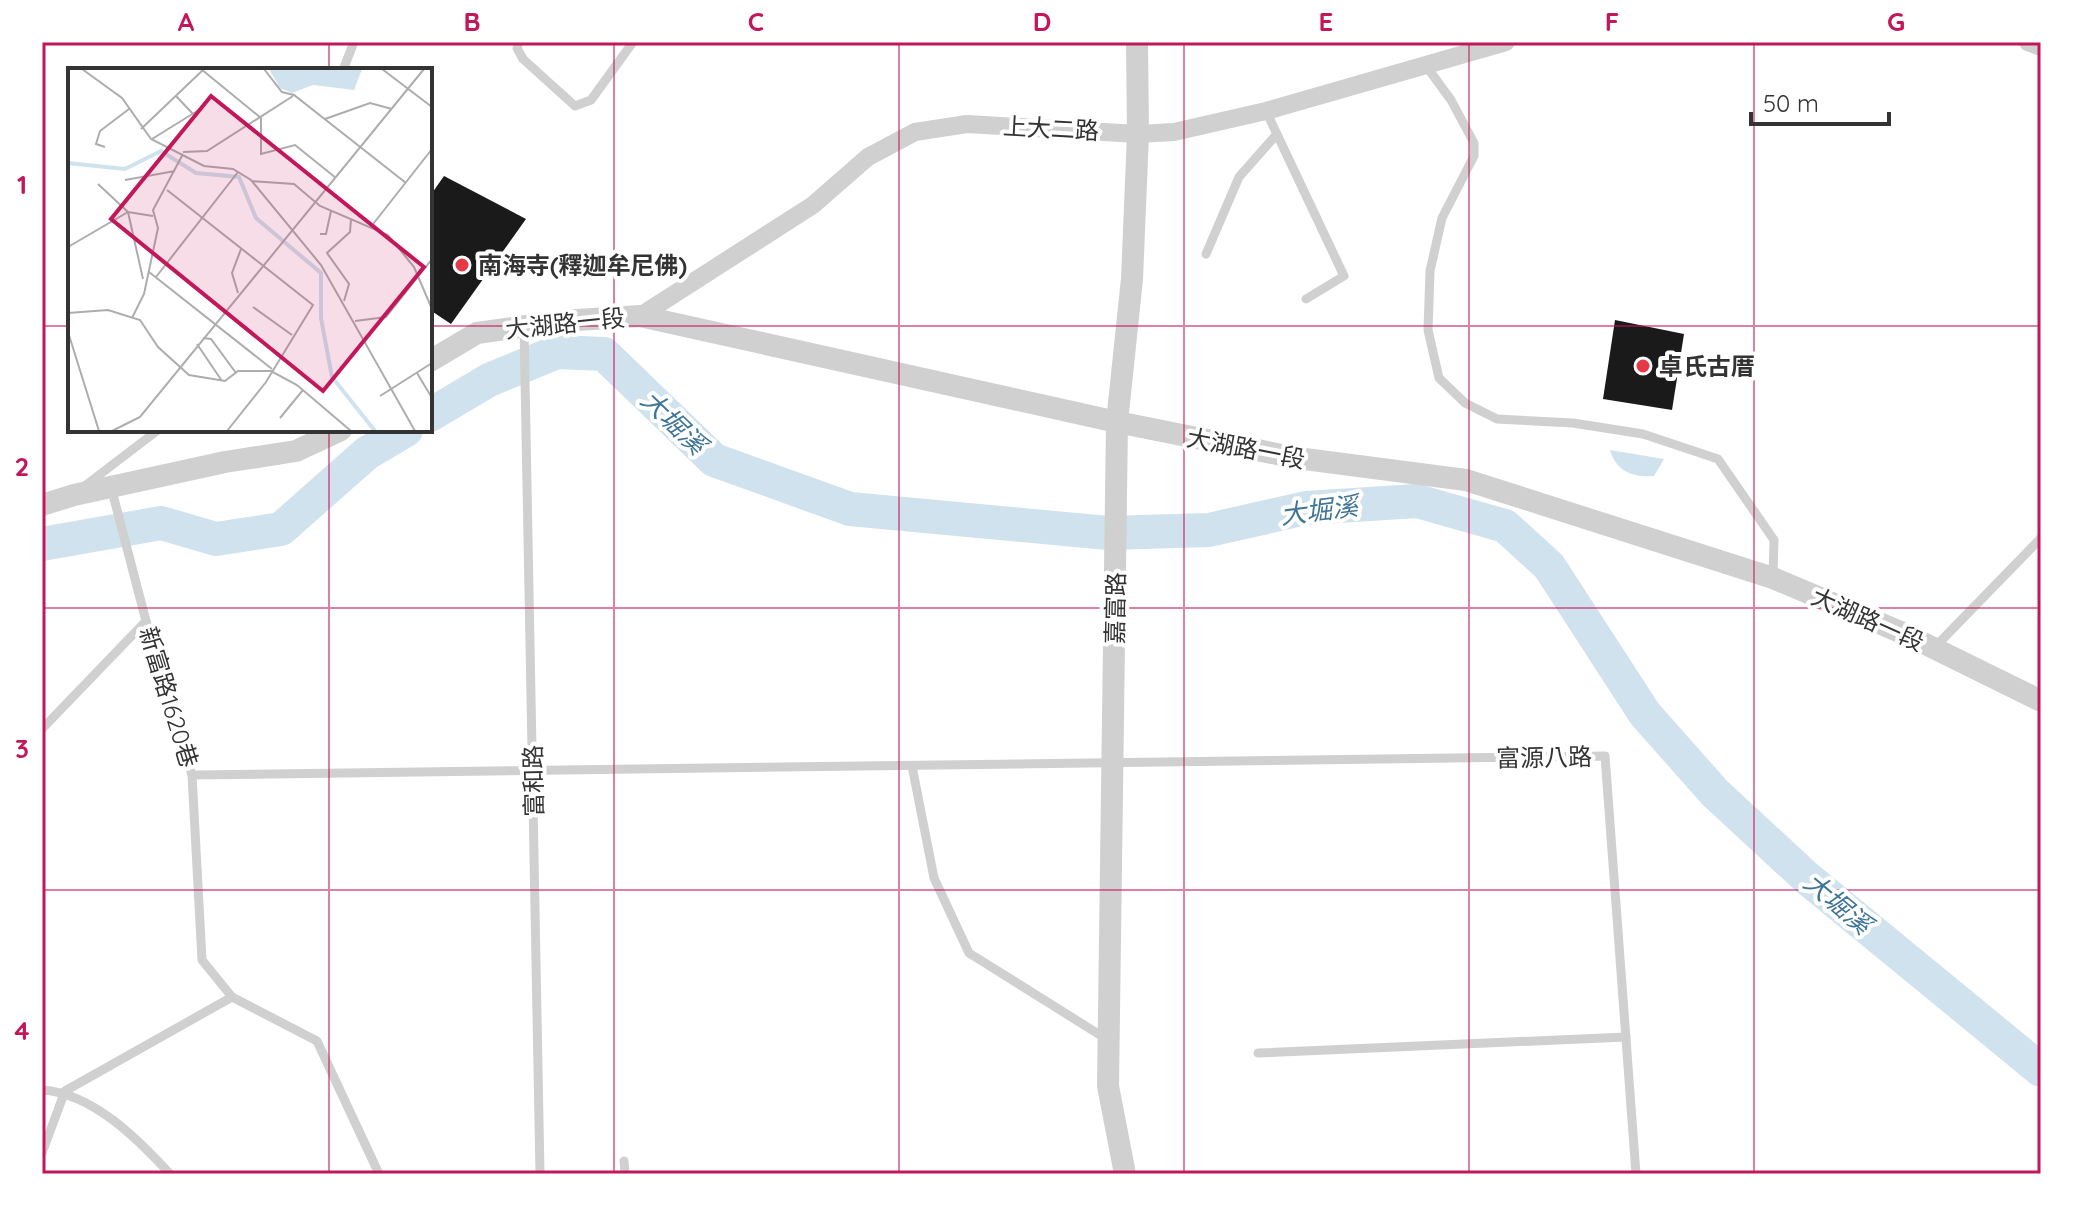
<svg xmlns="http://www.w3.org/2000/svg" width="2083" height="1216" font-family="Quicksand,'Noto Sans TC',sans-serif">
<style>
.water{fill:#cfe2ee}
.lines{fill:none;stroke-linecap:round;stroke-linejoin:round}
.river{stroke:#cfe2ee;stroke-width:34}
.building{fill:#1a1a1a}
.service{stroke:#d0d0d0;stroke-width:9}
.minor{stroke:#d0d0d0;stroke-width:18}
.tertiary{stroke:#d0d0d0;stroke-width:22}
.grid{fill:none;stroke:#c2185b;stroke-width:2;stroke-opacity:0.55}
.poi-dot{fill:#e63946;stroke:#fff;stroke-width:3}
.labels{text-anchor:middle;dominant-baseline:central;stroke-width:8;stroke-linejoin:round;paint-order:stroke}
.street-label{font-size:24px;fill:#333;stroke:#fff}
.poi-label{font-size:24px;font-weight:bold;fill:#333;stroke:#fff;text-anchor:start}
.water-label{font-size:26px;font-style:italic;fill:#3f7597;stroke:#fff}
.inset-river{fill:none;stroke:#cfe2ee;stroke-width:4}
.inset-road{fill:none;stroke:#adadad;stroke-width:2}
.view{fill:#c2185b;fill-opacity:0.15;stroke:#c2185b;stroke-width:4}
.inset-edge{fill:none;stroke:#333;stroke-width:4}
.neatline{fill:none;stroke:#c2185b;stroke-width:3}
.grid-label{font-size:26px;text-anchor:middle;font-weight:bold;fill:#c2185b}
</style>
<rect width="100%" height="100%" fill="#fff"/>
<path class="water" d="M1610,450l54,9 -10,17c-21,2 -38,-5 -44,-26z"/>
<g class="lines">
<g class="river">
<path d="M430,415l59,-35 68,-28 47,2 110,106 136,49 258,24 101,-3 97,-22 111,-7 88,25 44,40 96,148 70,79 92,85 234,192"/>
<path d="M42,544l119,-21 55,16 65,-10 86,-76 39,-23"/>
</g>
</g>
<g class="building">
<path d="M444,176l82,43 -75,105 -21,-14v-114z"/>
<path d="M1615,320l69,14 -12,76 -69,-11z"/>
</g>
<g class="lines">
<g class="service">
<path d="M519,42l-2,6 6,11 52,47 16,-6 42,-58"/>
<path d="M1424,63l27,37 23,43v13l-32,62 -12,53 -2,59 11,48 26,25 32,16 76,4 70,11 75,25 56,81 -1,36"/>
<path d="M343,70l11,-28"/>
<path d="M1266,111l78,165 -38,23"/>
<path d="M1206,254l33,-77 38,-43"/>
<path d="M524,326l16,848"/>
<path d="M86,485l72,-55"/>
<path d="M111,487l35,134 46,154 10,185 30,37 85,44 62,133"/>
<path d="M1934,648l107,-110"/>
<path d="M42,729l104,-108"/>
<path d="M912,766l22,112 35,75 139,87"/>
<path d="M192,775l1413,-19 31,418"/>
<path d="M1258,1053l368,-16"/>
<path d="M42,1090c50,3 95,48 128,84"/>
<path d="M42,1153l23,-62 167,-94"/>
<path d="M624,1161l1,13"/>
</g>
<g class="minor">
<path d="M2028,42l13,5"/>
<path d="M640,316l173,-111 55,-48 47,-25 52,-8 171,10 36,-2 92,-21 240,-69"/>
</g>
<g class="tertiary">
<path d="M430,361l47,-28 84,-12 79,-5 477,106 180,36 169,22 307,98 132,56 136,67"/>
<path d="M42,505l32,-10 151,-33 71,-11 45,-21"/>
<path d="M1125,1174l-17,-88 9,-664 15,-143 6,-145 -1,-92"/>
</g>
</g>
<path class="grid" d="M329,42v28M614,42v1132M899,42v1132M1184,42v1132M1469,42v1132M1754,42v1132M42,326h28M430,326h1611M329,430v744M42,608h1999M42,890h1999"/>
<g class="poi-dot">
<circle cx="462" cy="265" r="8"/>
<circle cx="1643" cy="366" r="8"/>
</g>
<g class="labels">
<g class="street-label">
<text transform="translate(1051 128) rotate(3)">上大二路</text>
<text transform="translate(565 323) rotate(-6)">大湖路一段</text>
<text transform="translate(1246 448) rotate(11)">大湖路一段</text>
<text transform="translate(1115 608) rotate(-89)">嘉富路</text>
<text transform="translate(1868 619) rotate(24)">大湖路一段</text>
<text transform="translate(169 697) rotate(73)">新富路1620巷</text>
<text transform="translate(1544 757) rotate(-1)">富源八路</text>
<text transform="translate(533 781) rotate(-91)">富和路</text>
</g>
<g class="poi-label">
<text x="478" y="265">南海寺(釋迦牟尼佛)</text>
<text x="1659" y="366">卓氏古厝</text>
</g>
<g class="water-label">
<text transform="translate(674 422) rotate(44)">大堀溪</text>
<text transform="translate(1319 510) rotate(-7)">大堀溪</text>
<text transform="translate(1838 903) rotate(40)">大堀溪</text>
</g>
</g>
<g transform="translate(68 68)">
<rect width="364" height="364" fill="#fff"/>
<path d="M201,1h93l-8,21 -41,-5 -21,8 -12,-5z" fill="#cfe2ee"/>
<path class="inset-river" d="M0,95l57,6 36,-18 35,22 43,4 17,41 65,55v45l11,59 43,54"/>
<path class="inset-road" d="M14,1l40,29 29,41 53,27 29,3 18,11 70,85 94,166M133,1l60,49v36l34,-9 41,33M196,1l18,23 12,3 112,88M314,1l50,38M108,28l17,18M257,51l45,-16 22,6M73,61l63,-60M84,71l50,-31M37,79l-9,-3 4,-13 29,-22M115,84l24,-1 86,-55M57,112l50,-9M184,113l42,3 26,22 68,29 26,32 18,42M30,116l30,28 15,67M99,122l146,115 -47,77 -39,49M302,160l62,-79M252,166h6l5,-23M0,179l60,-35 25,4M81,204l123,97M88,209l82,-105M170,225l-6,-20 9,-24M276,233l5,-17 -22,-31 23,-21 1,-13M185,239l39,28M0,245l40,-3 32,10 18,27 31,28 36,6 13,-10h33l26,14 54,46M64,250l12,-24 14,-66 -5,-18 30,-56M287,253l31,-4 46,-58M0,264l31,99M135,270l8,1 25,34M129,276l25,37M349,305l15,25M312,328l52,-33M212,350l23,-28M44,363l28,-14 284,-348"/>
<path class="view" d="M143,28l213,171 -101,124 -212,-172z"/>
<rect width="364" height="364" class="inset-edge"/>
</g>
<rect width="2083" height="1216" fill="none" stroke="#ffffff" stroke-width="88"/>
<path d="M1751 112v12h138v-12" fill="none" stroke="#333333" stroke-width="4"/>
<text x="1763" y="112" font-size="24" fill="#333333" stroke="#ffffff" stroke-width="6" paint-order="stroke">50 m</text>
<rect x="44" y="44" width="1995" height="1128" class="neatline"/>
<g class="grid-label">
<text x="186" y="31">A</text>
<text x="472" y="31">B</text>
<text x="756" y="31">C</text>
<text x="1042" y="31">D</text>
<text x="1326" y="31">E</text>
<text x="1612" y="31">F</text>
<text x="1896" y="31">G</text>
<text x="22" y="194">1</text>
<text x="22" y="476">2</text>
<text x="22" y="758">3</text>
<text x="22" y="1040">4</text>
</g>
</svg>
